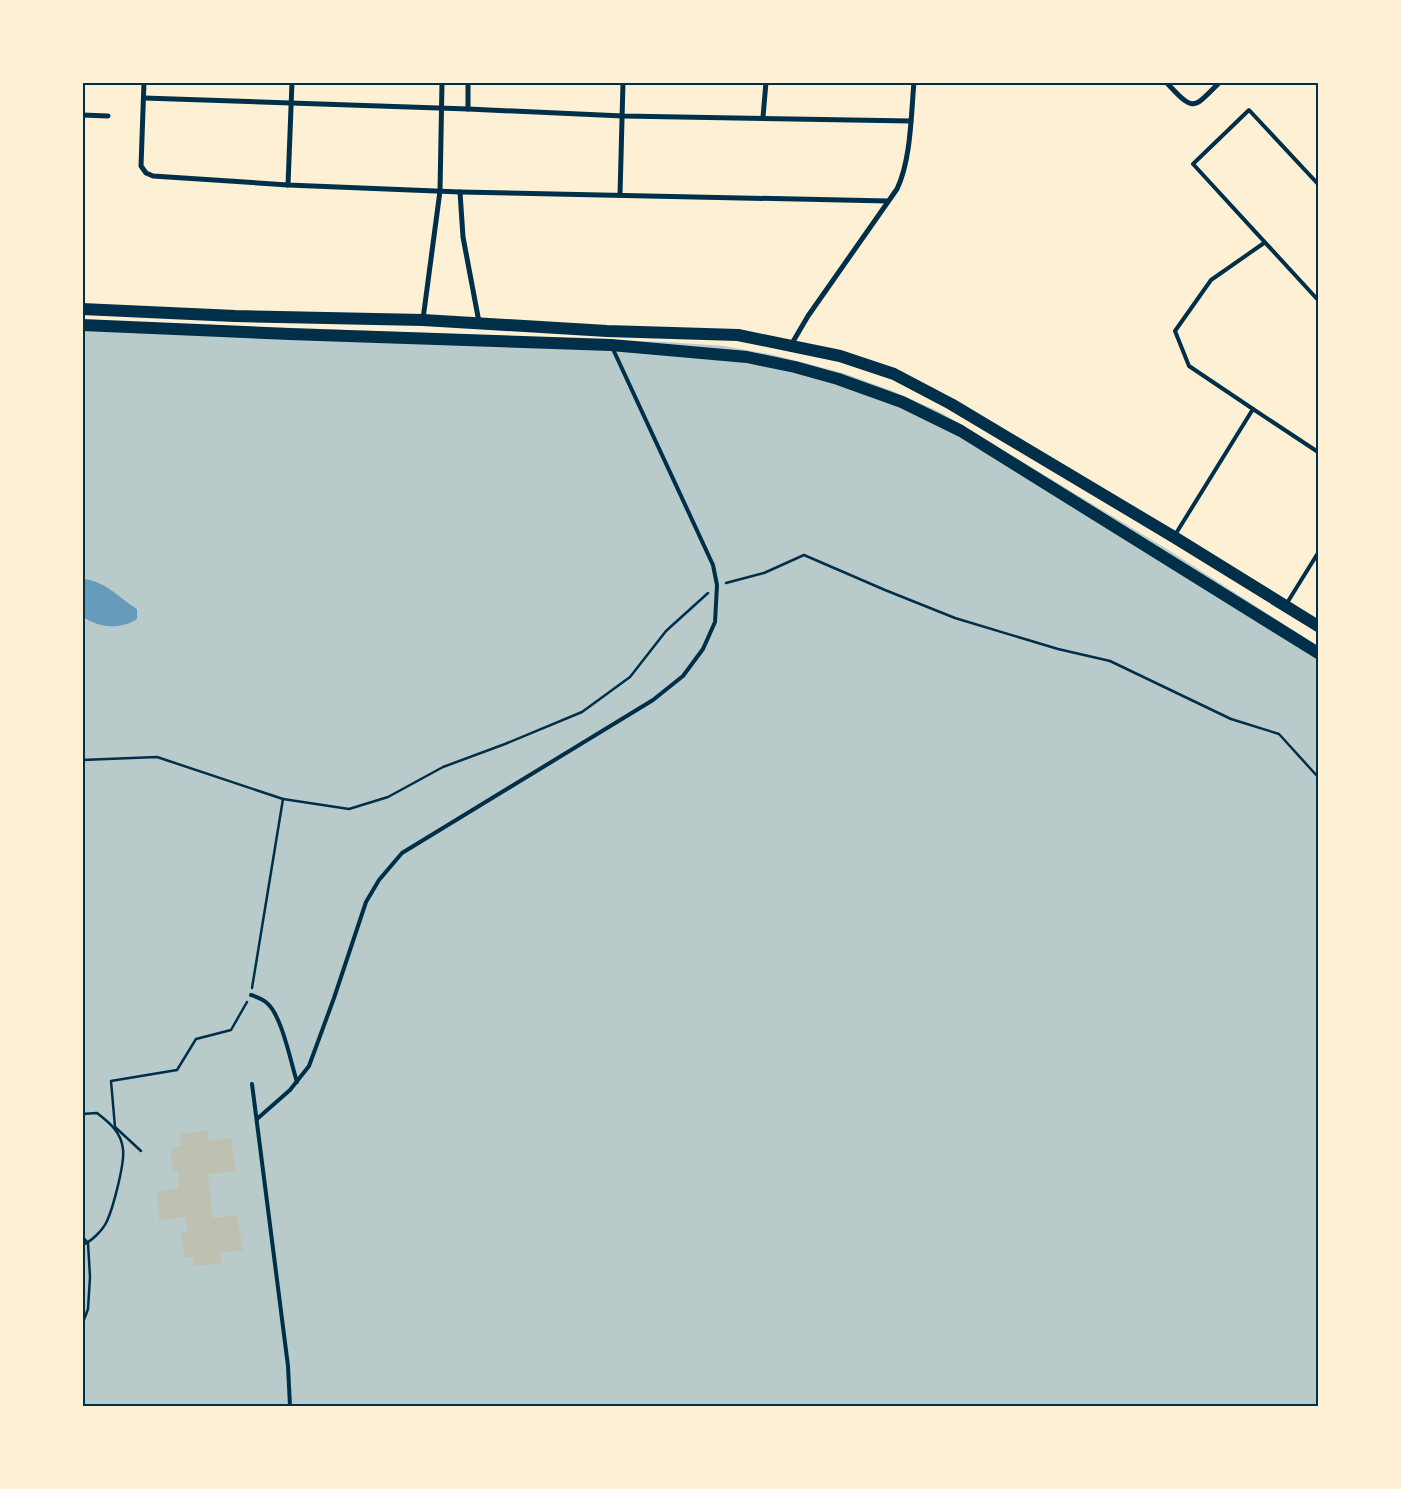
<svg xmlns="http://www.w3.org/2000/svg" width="1401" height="1489" font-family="Arial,sans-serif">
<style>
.green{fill:#b9caca}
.water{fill:#669bbc}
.building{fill:#bec0b2}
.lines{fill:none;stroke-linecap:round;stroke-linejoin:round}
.path{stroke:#003049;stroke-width:2.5}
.service{stroke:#003049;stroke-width:4}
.minor{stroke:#003049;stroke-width:5}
.trunk{stroke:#003049;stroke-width:12}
.neatline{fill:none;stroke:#003049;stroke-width:2}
</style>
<rect width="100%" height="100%" fill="#fdf0d5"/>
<path class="green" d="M83,320l583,22 58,4 50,9 69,18 47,17 50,22 230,139 148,95v760h-1235z"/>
<path class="water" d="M83,579c23,2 36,19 54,30v10c-17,11 -37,9 -54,-2z"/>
<path class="building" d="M208,1130l1,10 22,-2 5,33 -28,3 5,44 24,-3 6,35 -22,3v10l-27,3 -1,-9 -8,1 -4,-25 7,-1 -3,-15 -26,3 -2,-29 22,-3 -1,-16h-6l-1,-24 10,-2 -1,-12z"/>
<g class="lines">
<g class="path">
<path d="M726,583l38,-10 40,-18 81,35 70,28 103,31 52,12 121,58 48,15 39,43"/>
<path d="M82,760l75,-3 126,42 -31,189"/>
<path d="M283,799l66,10 39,-12 55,-30 62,-23 77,-32 48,-35 36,-46 42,-38"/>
<path d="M82,1114l15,-1c13,10 24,19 26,36 2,14 -10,59 -16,72 -4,9 -16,21 -25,24"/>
<path d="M141,1151l-26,-24 -4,-46 66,-11 19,-31 35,-9 16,-28"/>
<path d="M82,1236l6,7 2,34 -2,32 -6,16"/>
</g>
<g class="service">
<path d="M1318,184l-69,-74 -56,54 125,136"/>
<path d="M1253,409l-64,-43 -14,-35 36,-51 53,-37"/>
<path d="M1175,535l78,-126 65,43"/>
<path d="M1287,603l31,-50"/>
<path d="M251,995c6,2 13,4 17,9 14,13 23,59 29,78"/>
<path d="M252,1084l36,282 2,40"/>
<path d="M257,1119l33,-29 19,-24 25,-68 32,-96 13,-22 23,-27 251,-153 30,-24 20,-27 12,-27 2,-37 -4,-20 -101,-218"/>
</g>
<g class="minor">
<path d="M144,82l-3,84 5,7 7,3 135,9 172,7 428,9"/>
<path d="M468,82v27"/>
<path d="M1166,82c28,30 26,28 54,0"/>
<path d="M144,98l324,11 155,7 288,5"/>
<path d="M82,115l26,1"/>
<path d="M763,117l3,-35"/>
<path d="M288,185l4,-103"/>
<path d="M460,192l3,45 16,85"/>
<path d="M620,195l3,-113"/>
<path d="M423,319l17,-128 2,-109"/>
<path d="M791,345l17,-29 89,-127c14,-29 14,-74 17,-107"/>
</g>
<g class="trunk">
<path d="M82,309l153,7 188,4 184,11 131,4 102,21 54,18 57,30 223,133 144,89"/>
<path d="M82,325l207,9 322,11 136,12 48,10 43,12 64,23 59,29 357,222"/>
</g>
</g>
<rect width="1401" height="1489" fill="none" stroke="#fdf0d5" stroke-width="168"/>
<rect x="84" y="84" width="1233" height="1321" class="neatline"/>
</svg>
